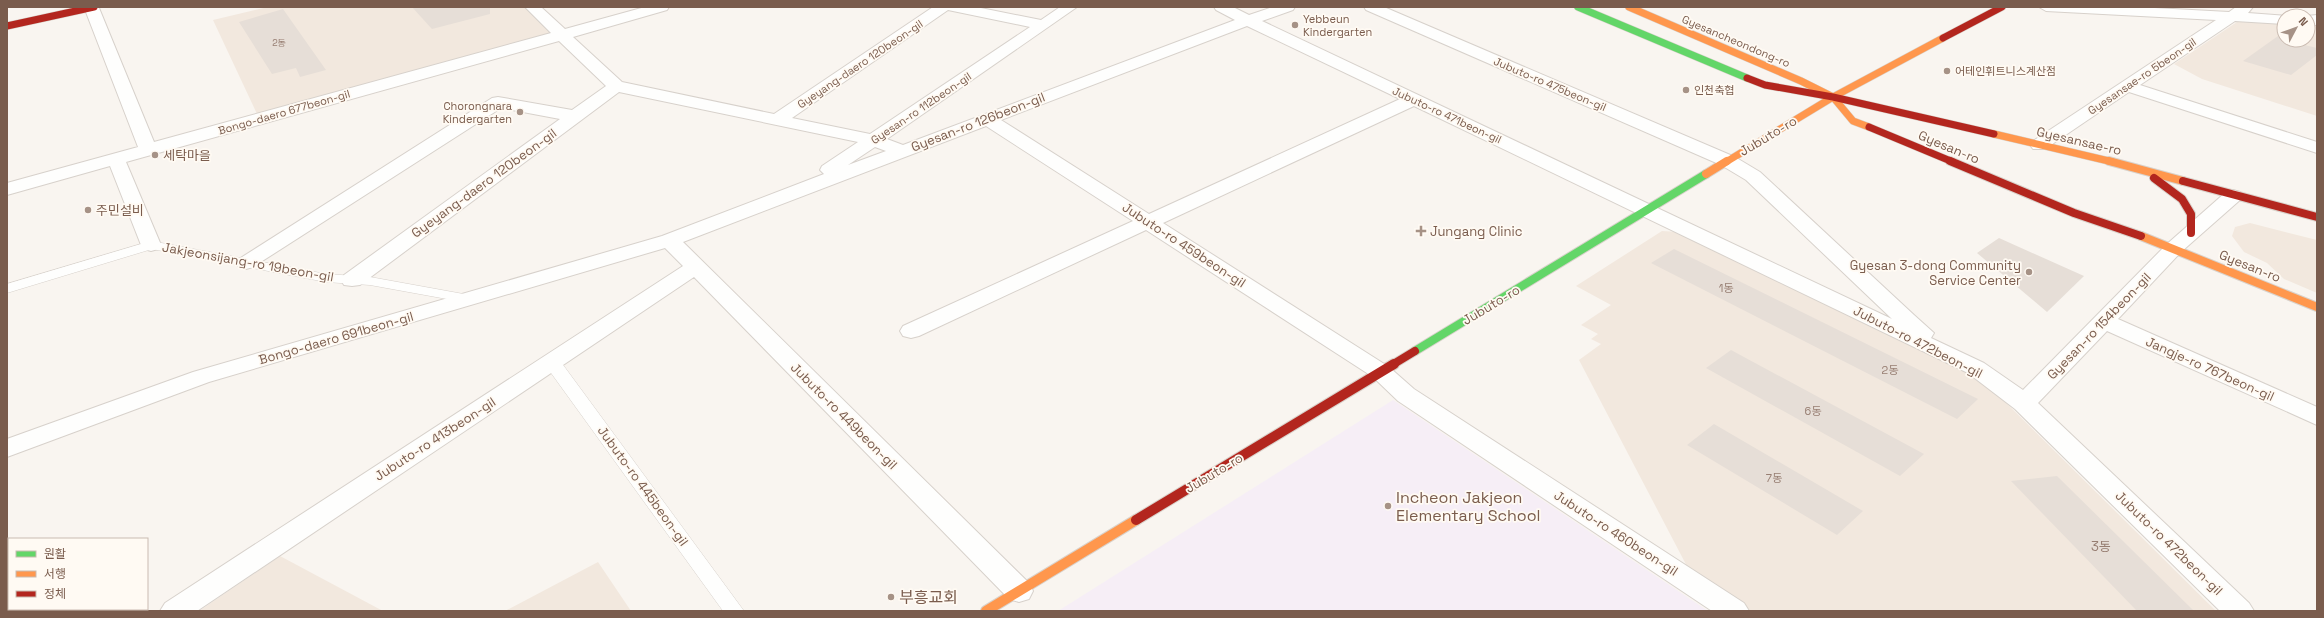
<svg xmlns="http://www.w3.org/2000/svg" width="2324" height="618" font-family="'Space Grotesk','Noto Sans KR',sans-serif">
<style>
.residential{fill:#f2e8de}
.education{fill:#f6eef6}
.building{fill:#e6ded7}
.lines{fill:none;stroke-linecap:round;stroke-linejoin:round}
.lane-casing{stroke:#d7d1cb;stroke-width:1}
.street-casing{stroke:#d7d1cb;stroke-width:2}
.fast-far1-casing{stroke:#d9d2cb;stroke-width:8}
.fast-casing{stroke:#d9d2cb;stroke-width:10}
.slow-far2-casing{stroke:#d9d2cb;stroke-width:8}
.slow-far1-casing{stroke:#d9d2cb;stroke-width:10}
.slow-casing{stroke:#d9d2cb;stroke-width:12}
.jam-far2-casing{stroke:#d9d2cb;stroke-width:8}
.jam-far1-casing{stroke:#d9d2cb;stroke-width:10}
.jam-casing{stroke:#d9d2cb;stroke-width:12}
.lane{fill:#fefefd;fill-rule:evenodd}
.street{fill:#fefefd;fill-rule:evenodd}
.fast-far1{stroke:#63d668;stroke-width:7}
.fast{stroke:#63d668;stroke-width:8}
.slow-far2{stroke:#ff974d;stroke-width:7}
.slow-far1{stroke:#ff974d;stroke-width:8}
.slow{stroke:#ff974d;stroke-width:10}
.jam-far2{stroke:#b3261e;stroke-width:7}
.jam-far1{stroke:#b3261e;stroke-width:8}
.jam{stroke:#b3261e;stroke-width:10}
.poi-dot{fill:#a69286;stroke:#fffaf3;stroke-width:1.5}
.labels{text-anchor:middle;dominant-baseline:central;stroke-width:3.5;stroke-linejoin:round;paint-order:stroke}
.far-number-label{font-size:9px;fill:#977e72}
.far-poi-label{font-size:11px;fill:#7a5c4d;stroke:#fffaf3;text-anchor:start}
.far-street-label{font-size:11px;fill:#7a5c4d;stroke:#fffaf3}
.number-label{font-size:11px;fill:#977e72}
.street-label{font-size:13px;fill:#7a5c4d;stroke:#fffaf3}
.poi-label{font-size:13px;fill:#7a5c4d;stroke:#fffaf3;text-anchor:start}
.near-number-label{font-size:13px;fill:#977e72}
.near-poi-label{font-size:16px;fill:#7a5c4d;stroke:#fffaf3;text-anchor:start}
</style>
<rect width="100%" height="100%" fill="#f9f5f0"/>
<g class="residential">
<path d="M268,7h257l27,27 -295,80 -44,-94z"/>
<path d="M2240,20l44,3v17h24v-16h9v92l-115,-37 -28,-15z"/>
<path d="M2250,223l67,17v53l-33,-14 -17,-16 -23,-11 -12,-16 3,-9z"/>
<path d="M1662,231l16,1 304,147 234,232h-469l-56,-37 -112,-214 22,-16 -10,-5 7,-5 -17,-9 30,-20 -35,-19z"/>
<path d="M280,556l103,55h-184z"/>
<path d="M598,562l33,49h-126z"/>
</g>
<path class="education" d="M1393,400l315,211h-650z"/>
<g class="building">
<path d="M412,7h78v7l-58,15z"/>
<path d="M283,9l43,61 -26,7 -4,-9 -24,6 -33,-52z"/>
<path d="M2278,36l6,4 33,8v7l-26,20 -48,-14z"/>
<path d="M1999,238l85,38 -37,36 -70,-59z"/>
<path d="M1674,249l304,150 -21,20 -306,-156z"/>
<path d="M1731,350l193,104 -24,22 -194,-108z"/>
<path d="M1714,424l149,87 -26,24 -150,-90z"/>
<path d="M2057,476l137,135h-57l-126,-130z"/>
</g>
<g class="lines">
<defs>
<g id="lane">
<path d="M151,241l175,33 44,3 99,18 7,4 -7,4 -99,-18 -44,-3 -174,-33 -145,44v-9z"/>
<path d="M552,357l6,1 186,253h-21l-177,-245 -2,-4 2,-4z"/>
</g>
<g id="street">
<path d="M84,7l15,1 55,134 397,-109 -26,-26h16l24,22 80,-22h24l-2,3 -94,27 49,45 152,32 159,-107h43l65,13 19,-13h17l-190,132 16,6 332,-125 -19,-10 -2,-3h19l16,8 24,-8h22l-2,3 -31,11 630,298 -146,-139 -25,-15 -355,-155 -2,-3h20l351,150 25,15 154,143 20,18 -3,5 53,25 39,27 144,-146 59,-52 7,-2 7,2 3,4 -3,4 -59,52 -63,67 199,88v18l-210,-94 -69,72 211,200 5,8h-34l-205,-202 -47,-36 -554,-267 -251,117 226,144 25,22 330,214 5,8h-37l-314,-210 -25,-24 -227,-147 -227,106 -8,2 -8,-2 -3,-5 3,-5 230,-105 -147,-95 -303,116 346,341 4,8 -4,8 -10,3 -10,-3 -315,-322 -497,334h-37l5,-8 518,-337 -18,-18 -456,134 -202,75v-18l186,-67 469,-136 162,-62 -4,-4 2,-4 36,-24 -239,-50 -259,193 -8,1 -8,-1 -3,-5 3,-5 216,-156 -59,-11 -248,159 -7,2 -7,-2 -3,-4 3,-4 253,-161 6,-1 74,13 34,-24 -47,-45 -433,121 35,83 -3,4 -7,2 -7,-2 -3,-4 -31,-79 -103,29v-12l131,-36zM948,10l82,17 -160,107 -78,-16zM1247,26l153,73 -251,115 -148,-94zM875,147l11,4 -38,14z"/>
<path d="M2039,7h97l93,5 7,-5h17l-5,6 41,3h-5v8l-49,-3 -95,64 177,57v11l-188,-61 -84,57h-12l-3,-4 3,-4 183,-121 -170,-9z"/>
<path d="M2317,15v10h-9v-9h-2z"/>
</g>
<path id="fast-far1" d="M1578,7l169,71"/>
<path id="fast" d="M1415,351l291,-177"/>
<g id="slow-far2">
<path d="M1629,7l172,74 32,16 20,24 16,6"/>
<path d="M1994,134l119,28"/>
<path d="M1726,162l107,-65 110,-59"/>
</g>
<g id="slow-far1">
<path d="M2109,161l74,20"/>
<path d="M1706,174l21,-13"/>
<path d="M2141,236l176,71"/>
</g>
<path id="slow" d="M986,611l150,-91"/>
<g id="jam-far2">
<path d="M7,26l87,-19"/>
<path d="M1943,38l59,-31"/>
<path d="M1747,78l18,7 68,12 161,37"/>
<path d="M1869,127l84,35"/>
</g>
<g id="jam-far1">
<path d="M1950,161l124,52 67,23"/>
<path d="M2154,178l28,21 9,15v19"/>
<path d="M2183,181l134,36"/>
<path d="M1392,365l23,-14"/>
</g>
<path id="jam" d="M1136,520l258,-156"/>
</defs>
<use href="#lane" class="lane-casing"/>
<use href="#street" class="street-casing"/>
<use href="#fast-far1" class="fast-far1-casing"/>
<use href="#fast" class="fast-casing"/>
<use href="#slow-far2" class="slow-far2-casing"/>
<use href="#slow-far1" class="slow-far1-casing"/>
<use href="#slow" class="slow-casing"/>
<use href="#jam-far2" class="jam-far2-casing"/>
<use href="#jam-far1" class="jam-far1-casing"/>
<use href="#jam" class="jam-casing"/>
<use href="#lane" class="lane"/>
<use href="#street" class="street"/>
<use href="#fast-far1" class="fast-far1"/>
<use href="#fast" class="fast"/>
<use href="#slow-far2" class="slow-far2"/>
<use href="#slow-far1" class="slow-far1"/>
<use href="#slow" class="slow"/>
<use href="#jam-far2" class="jam-far2"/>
<use href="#jam-far1" class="jam-far1"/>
<use href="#jam" class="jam"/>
</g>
<g class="poi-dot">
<circle cx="1295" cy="25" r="4"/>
<circle cx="1947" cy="71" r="4"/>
<circle cx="1686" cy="90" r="4"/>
<circle cx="520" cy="112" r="4"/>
<circle cx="155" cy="155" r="4"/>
<circle cx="88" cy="210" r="4"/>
<path d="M1419 225h4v4h4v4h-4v4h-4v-4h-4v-4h4z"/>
<circle cx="2029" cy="272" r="4"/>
<circle cx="1388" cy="506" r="4"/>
<circle cx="891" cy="597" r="4"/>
</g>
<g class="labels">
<g class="far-number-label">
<text x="279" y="43">2동</text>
</g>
<g class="far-poi-label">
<text x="1303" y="19">Yebbeun<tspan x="1303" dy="13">Kindergarten</tspan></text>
<text x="1955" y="71">어테인휘트니스계산점</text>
<text x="1694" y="90">인천축협</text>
<text x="512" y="106" text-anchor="end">Chorongnara<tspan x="512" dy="13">Kindergarten</tspan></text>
</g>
<g class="far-street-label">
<text transform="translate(1736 41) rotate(23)">Gyesancheondong-ro</text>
<text transform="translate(860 64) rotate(-34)">Gyeyang-daero 120beon-gil</text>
<text transform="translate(2142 76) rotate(-34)">Gyesansae-ro 5beon-gil</text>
<text transform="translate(1550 84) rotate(23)">Jubuto-ro 475beon-gil</text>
<text transform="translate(921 108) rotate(-34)">Gyesan-ro 112beon-gil</text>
<text transform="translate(284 112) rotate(-16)">Bongo-daero 677beon-gil</text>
<text transform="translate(1447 115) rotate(25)">Jubuto-ro 471beon-gil</text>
</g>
<g class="number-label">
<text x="1726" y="288">1동</text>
<text x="1890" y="370">2동</text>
<text x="1813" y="411">6동</text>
<text x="1774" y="478">7동</text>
</g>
<g class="street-label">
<text transform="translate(978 122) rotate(-21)">Gyesan-ro 126beon-gil</text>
<text transform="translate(1768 136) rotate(-31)">Jubuto-ro</text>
<text transform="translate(2079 141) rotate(13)">Gyesansae-ro</text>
<text transform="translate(1949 147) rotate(23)">Gyesan-ro</text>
<text transform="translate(484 183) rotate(-36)">Gyeyang-daero 120beon-gil</text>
<text transform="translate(1184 245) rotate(33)">Jubuto-ro 459beon-gil</text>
<text transform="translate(248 262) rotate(10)">Jakjeonsijang-ro 19beon-gil</text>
<text transform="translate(2250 266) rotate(22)">Gyesan-ro</text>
<text transform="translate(1491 305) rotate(-31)">Jubuto-ro</text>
<text transform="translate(2099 326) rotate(-46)">Gyesan-ro 154beon-gil</text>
<text transform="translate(336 338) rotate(-16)">Bongo-daero 691beon-gil</text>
<text transform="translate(1918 342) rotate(27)">Jubuto-ro 472beon-gil</text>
<text transform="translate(2210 369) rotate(24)">Jangje-ro 767beon-gil</text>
<text transform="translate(844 416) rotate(45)">Jubuto-ro 449beon-gil</text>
<text transform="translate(435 439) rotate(-33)">Jubuto-ro 413beon-gil</text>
<text transform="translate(1214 473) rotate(-31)">Jubuto-ro</text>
<text transform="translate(643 486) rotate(54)">Jubuto-ro 445beon-gil</text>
<text transform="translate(1616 533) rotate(33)">Jubuto-ro 460beon-gil</text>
<text transform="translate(2169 543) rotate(44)">Jubuto-ro 472beon-gil</text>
</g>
<g class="poi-label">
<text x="163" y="155">세탁마을</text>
<text x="96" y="210">주민설비</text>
<text x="1430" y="231">Jungang Clinic</text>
<text x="2021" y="265" text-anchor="end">Gyesan 3-dong Community<tspan x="2021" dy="15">Service Center</tspan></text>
</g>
<g class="near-number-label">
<text x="2101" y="546">3동</text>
</g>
<g class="near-poi-label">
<text x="1396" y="497">Incheon Jakjeon<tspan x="1396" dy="18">Elementary School</tspan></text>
<text x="899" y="597">부흥교회</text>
</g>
</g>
<rect width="2324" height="618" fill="none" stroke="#7a5c4d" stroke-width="16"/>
<rect x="8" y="538" width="140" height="72" fill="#fffaf3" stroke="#cabbb1"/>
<rect x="16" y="551" width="20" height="6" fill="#63d668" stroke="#cabbb1"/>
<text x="44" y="558" font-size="12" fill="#7a5c4d">원활</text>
<rect x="16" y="571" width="20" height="6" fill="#ff974d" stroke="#cabbb1"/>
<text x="44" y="578" font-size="12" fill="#7a5c4d">서행</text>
<rect x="16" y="591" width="20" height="6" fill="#b3261e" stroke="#cabbb1"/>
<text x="44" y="598" font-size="12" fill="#7a5c4d">정체</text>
<g transform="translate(2296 28) rotate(49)"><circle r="19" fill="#fffaf3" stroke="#cabbb1"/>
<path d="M0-3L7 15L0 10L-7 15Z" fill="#a69286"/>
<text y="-6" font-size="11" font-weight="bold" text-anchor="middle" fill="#7a5c4d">N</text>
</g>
</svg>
